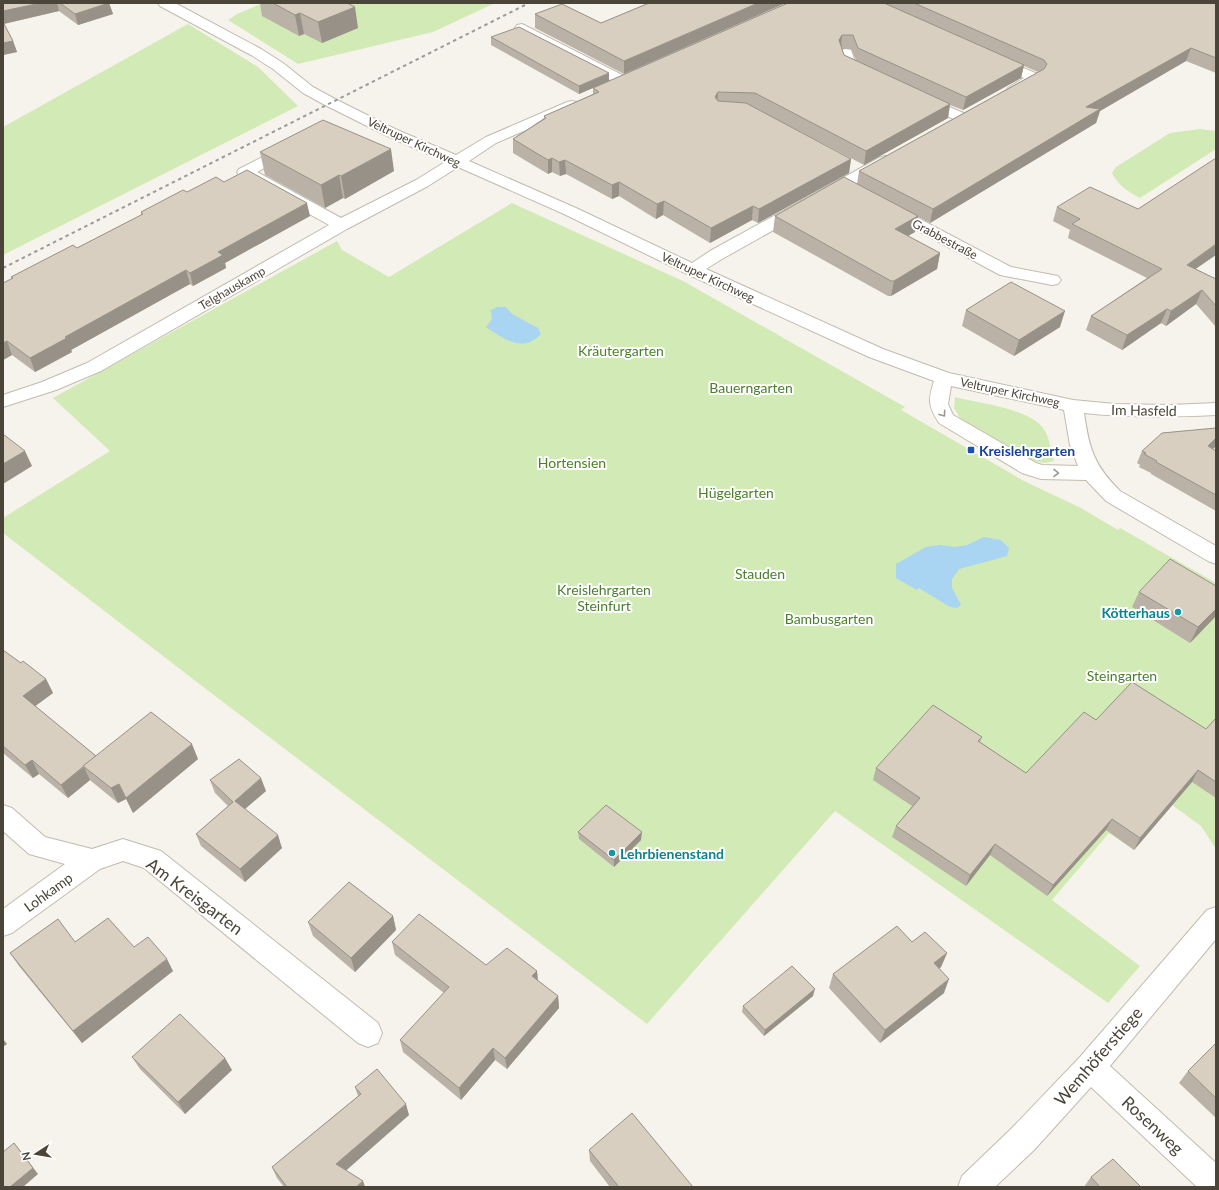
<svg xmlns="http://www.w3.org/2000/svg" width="1219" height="1190" font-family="Lato,sans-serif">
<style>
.green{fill:#d2eab5}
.water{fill:#a9d4f2}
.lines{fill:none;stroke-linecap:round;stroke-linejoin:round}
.minor-casing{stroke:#c2bbae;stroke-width:2}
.minor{fill:#fff;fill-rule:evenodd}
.rail{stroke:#9a9a9a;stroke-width:2;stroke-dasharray:3.5 3.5;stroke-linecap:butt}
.wall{fill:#bab2a6;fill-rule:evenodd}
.shaded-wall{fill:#979187}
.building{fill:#d8cfc1;stroke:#979187}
.oneway{stroke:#9c9892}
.transit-dot{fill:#1a4fb4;stroke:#fff;stroke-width:1.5}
.culture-dot{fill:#0f9aa8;stroke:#fff;stroke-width:1.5}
.labels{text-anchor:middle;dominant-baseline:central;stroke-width:4;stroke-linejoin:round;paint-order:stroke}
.far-street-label{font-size:12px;fill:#4b4439;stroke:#fff}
.park-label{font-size:14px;fill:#4a7f2a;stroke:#fff}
.street-label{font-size:14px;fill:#4b4439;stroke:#fff}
.transit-label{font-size:14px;font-weight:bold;fill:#164399;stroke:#fff;text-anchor:start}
.culture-label{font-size:14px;font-weight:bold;fill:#0d838f;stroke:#fff;text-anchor:end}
.near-street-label{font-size:17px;fill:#4b4439;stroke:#fff}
</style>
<rect width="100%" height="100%" fill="#f6f3ec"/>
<g class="green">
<path d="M263,3h232l-62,29 -135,32 -70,-44 9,-6z"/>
<path d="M188,24l70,43 40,39 -295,149v-128z"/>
<path d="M1200,129l16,2v18l-76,49c-12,-6 -22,-13 -28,-25l4,-6 54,-34z"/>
<path d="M512,203l171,78 222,126 -4,3 123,71 57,27 37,22 2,-2 96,55v266l-15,-23 -29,-21 -38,45 -25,-17 -57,67 88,66 -32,37 -273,-192 -188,213 -441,-335 -203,-156v-15l107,-67 -57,-53 284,-157 5,9 47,27z"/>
<path d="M955,397c24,6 78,12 90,34 5,9 6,21 9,30l-9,2 -13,-2 -62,-35 -10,-8 -6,-10z"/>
</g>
<g class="water">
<path d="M497,307h9l6,7 26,14 3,6c-3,3 -7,6 -11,8 -15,6 -32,-7 -44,-15l6,-8 -1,-8h-2z"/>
<path d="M984,537l17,3 8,8 -2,8 -48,13 -7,10v9l9,17 -4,3 -7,-1 -31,-19 -2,2 -21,-12v-14l30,-17 14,-2 15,2 12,-2z"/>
</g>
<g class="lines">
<defs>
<g id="minor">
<path d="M158,3h17l86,46 22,14 30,24 22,12 60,30 61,26 30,-18 81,-35 5,-1 5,1 2,3 -2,3 -81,35 -27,18 107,47 116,55 18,-12 169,-93 6,-2 6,2 2,3 -2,3 -169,95 -16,10 177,80 66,24 124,27 42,4 55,1 46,-2v12c-44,2 -88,3 -132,-2 5,36 10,52 36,78l96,55v18l-8,-3 -102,-60 -20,-21 -45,-1 -19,-6 -83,-50c-11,-17 -11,-23 -5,-42l-65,-24 -182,-83 -123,-60 -106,-47 -30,19 -81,43 -246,142 -45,19 -53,17v-12l39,-13 45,-19 242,-138 -90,-50 -2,-3 2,-3 45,-23 5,-2 5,2 3,3 -3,3 -37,20 84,46 75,-38 29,-18 -60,-27 -60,-30 -22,-12 -30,-24 -22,-14 -91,-49zM951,386l113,24 6,35 8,21 -36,-1 -6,-2 -83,-48 -5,-11z"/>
<path d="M522,24l108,55 2,3 -2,3 -5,1 -5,-1 -103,-54 -2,-3 2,-3z"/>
<path d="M846,49l5,1 4,12 18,8 2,3 -2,3c-10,3 -21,-5 -30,-9l-4,-14 2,-3z"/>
<path d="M995,56l45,19 2,3 -2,3c-10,6 -21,16 -32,13l-2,-3 2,-3 16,-10 -34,-15 -2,-3 2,-3z"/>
<path d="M922,95l46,20 2,3 -2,3 -5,1 -5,-1 -41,-19 -2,-3 2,-3z"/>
<path d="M891,205l6,2 114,60 47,9 3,4 -3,4 -6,1 -52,-10 -115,-62 -2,-3 2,-3z"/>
<path d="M3,805l9,3 33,29 47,12 31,-10 38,12 217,172 4,10 -4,10 -10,4 -10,-4 -214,-175 -21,-7 -23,8 -88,64 -9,3v-27l62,-45 -36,-10 -26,-23z"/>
<path d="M1216,907v32l-106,127 106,97v24h-19l-106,-100 -57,63 -39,37h-37l4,-11 50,-48 68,-71 127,-147z"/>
</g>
</defs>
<use href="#minor" class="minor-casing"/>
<use href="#minor" class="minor"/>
<path class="rail" d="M3,268l526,-265"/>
</g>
<g class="wall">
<path d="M3,3h106l4,11 -35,11 -19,-14 -55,13 9,17 4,11 -14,3z"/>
<path d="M260,3h87l11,25 -36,15 -18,-9 -5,2 -37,-20z"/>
<path d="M649,3l-25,71 -89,-46v-14l66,9z"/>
<path d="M788,3h428v70l-30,-12 -86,50 -4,12 -166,100 -12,-6 -3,15 -7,4 32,17 -3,16 -46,27h-3l-115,-64 2,-16 82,-32 2,-13 179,-99 -14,-6 -3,12 -58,32 -13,-5 -2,13 -84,47 -111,-58 98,52 -2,14 -91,50 -6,-3 -42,23 -47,-28 -7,4 -37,-23 -7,3 -46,-25 -6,2 -8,-4 -4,2 -35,-21v-14l31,-21v-2l49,-22v-6zM842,49h9l5,11 -12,-5z"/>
<path d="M491,37l118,44 -30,13 -88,-49z"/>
<path d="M260,152l134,19 -49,28 -2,-1 -18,10 -60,-33z"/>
<path d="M224,182l86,34 -85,47 1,5 -33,18 -3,-2 -119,66 1,2 -37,20 -23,-17 -9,5 9,-82 -1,-1 66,-29 64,-33v-3l46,-20z"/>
<path d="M1057,207l81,2 58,60 20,10v48l-20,-23 -30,22 -5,-3 -39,27 -36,-20 5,-14 56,-38 -79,-40 2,-8 -17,-9z"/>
<path d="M966,310l94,17 -46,29 -52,-30z"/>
<path d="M1216,446l-3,3 3,2v60l-65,-37v-1l-12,-6 1,-2 -3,-2 5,-12z"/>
<path d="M1216,586v30l-26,27 -58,-36 7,-15z"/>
<path d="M3,650l18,13 25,16 7,14 -18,13 61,50 102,3 -65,54 -7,-14 -8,4 -27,-22 -1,-1 -22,18 -29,-24 -6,4 -30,-25z"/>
<path d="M1216,718v80l-24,-16 -58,68 -28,-20 -59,66 -57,-41 -24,31 -74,-49 4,-11 16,-20 -39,-26 3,-12 106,-31 -2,5 46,31 70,-53 110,9z"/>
<path d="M210,780l56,11 -21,18 37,39 -37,34 -44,-36 -5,-12 32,-28 -13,-13z"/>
<path d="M578,832l63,8 -27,27 -35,-28z"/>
<path d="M393,916l3,14 -41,42 -42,-36 -5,-14z"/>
<path d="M392,942l94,23 51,6 1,10 20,15 1,12 -52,61 -12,-9 -34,40 -58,-48 -3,-12 44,-47 -49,-38z"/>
<path d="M912,942l35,11 -6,14 -2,2 5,24 -64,50 -51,-55 4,-14z"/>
<path d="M134,947l39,24 -91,72 -63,-77 -9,-13z"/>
<path d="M813,996l-49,40 -22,-24 1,-6z"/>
<path d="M1216,1043v75l-37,-35 9,-12z"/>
<path d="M132,1057l100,13 -47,44 -45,-45z"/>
<path d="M355,1087l54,28 -63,55 17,11 2,6h-81l-7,-9 -5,-11 86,-71z"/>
<path d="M589,1150l104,37h-83l-20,-26z"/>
<path d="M1091,1177l50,10h-57z"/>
</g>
<g class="shaded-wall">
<path d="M41,3h16l2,8 -56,13v-13z"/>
<path d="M109,3l4,11 -35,11 -3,-11z"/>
<path d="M758,3h28l-162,71v-13z"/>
<path d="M355,7l3,21 -36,15 -4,-21z"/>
<path d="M300,13l4,21 -5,2 -4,-21z"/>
<path d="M842,35l-1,14 -2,-9z"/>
<path d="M13,41l4,11 -14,3v-12z"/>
<path d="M1191,48l-5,13 -86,50 -4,12 -166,100 3,-14 153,-102z"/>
<path d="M1024,65l-3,13 -58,32 3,-13z"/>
<path d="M609,73v8l-30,13v-8z"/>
<path d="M718,92l-1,14 -2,-9z"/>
<path d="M950,104l-2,14 -84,47 2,-14z"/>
<path d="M391,149l3,22 -49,28 -4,-23z"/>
<path d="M552,158v14l-4,2v-14z"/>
<path d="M851,159l-2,14 -91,50 1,-14z"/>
<path d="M565,160l1,14 -6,2 -1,-14z"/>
<path d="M339,175l4,23 -18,10 -4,-23z"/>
<path d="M619,182v14l-7,3v-14z"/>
<path d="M664,201l-1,14 -7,4 1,-15z"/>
<path d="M307,203l3,13 -85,47 1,5 -33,18 -3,-13 28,-21z"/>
<path d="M753,206l-1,14 -42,23 1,-15z"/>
<path d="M918,216l-3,16 -23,13 3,-16z"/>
<path d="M1216,244v11l-35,24 6,-14z"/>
<path d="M940,253l-3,16 -46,27 3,-15z"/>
<path d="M186,270l4,14 -119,66 1,2 -37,20 -5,-14 35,-21z"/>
<path d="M1202,290l-6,14 -30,22 5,-15z"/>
<path d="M1167,309l-6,14 -39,27 5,-15z"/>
<path d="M1065,311l-5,16 -46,29 5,-16z"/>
<path d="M7,341l5,14 -9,5v-17z"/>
<path d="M1216,438v8l-14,13 6,-13z"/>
<path d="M25,451l7,15 -29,18v-20z"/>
<path d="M1216,609v7l-26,27 8,-16z"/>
<path d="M46,679l7,14 -23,17 -7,-14z"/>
<path d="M192,744l6,15 -65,54 -7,-15z"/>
<path d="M32,760l7,14 -6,4 -8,-13z"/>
<path d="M84,767l6,13 -22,18 -7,-13z"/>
<path d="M1198,770l-6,12 -58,68 6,-12z"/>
<path d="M261,778l5,13 -27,23 -4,-13z"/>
<path d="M119,784l7,15 -8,4 -7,-15z"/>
<path d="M1112,819l-6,11 -59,66 6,-11z"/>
<path d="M642,832l-1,8 -27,27v-7z"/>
<path d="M278,835l4,13 -37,34 -5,-13z"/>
<path d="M995,844l-5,11 -24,31 4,-11z"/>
<path d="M393,916l3,14 -41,42 -4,-14z"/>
<path d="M947,953l-6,14 -12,10 5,-14z"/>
<path d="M167,959l6,12 -91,72 -9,-12z"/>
<path d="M537,971l1,12 -6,-7z"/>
<path d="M949,979l-5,14 -64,50 5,-13z"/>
<path d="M815,989l-2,7 -49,40 1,-6z"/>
<path d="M558,996l1,12 -52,61 -2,-11z"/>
<path d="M3,1039l4,5 -4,3z"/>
<path d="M493,1048l2,12 -34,40 -2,-12z"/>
<path d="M225,1058l7,12 -47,44 -7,-12z"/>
<path d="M406,1104l3,11 -68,60 -5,-11z"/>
<path d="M14,1143l24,31 -15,13h-13z"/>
<path d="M363,1181l2,6h-9z"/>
</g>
<g class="building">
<path d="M3,3h38l-38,8z"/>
<path d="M60,3h49l-34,11z"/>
<path d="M273,3h74l8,4 -37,15 -18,-9 -5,2z"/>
<path d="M649,3h109l-134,58 -89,-47 27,-10 39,19z"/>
<path d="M788,3h96l140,62 -58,32 -108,-49 -5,-13h-11l-3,5 5,15 106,49 -84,47 -111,-58 -37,-1 -3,5 3,4 28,2 105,56 -92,50 -6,-3 -42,22 -47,-27 -7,3 -38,-22 -7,3 -47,-25 -6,2 -7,-4 -4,2 -35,-21 33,-21 -2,-2 55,-24 -6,-4z"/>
<path d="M914,3h302v55l-25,-10 -105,59 14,2 -167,100 -74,-38 185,-102 3,-5 -3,-4z"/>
<path d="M3,22l10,19 -10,2z"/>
<path d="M519,27l90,46 -30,13 -88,-49z"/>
<path d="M323,120l68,29 -50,27 -2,-1 -18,10 -61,-33z"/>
<path d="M1216,158v86l-29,21 29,14v27l-14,-16 -31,21 -4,-2 -40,26 -36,-19 71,-47 -90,-45 8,-5 -23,-12 33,-20 48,22z"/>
<path d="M247,170l60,33 -89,49 5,3 -33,18 -4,-3 -121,67 2,1 -37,20 -23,-17 -4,2v-60l10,-5 -2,-1 62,-32 4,3 66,-34 -2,-2 42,-22 4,2 29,-15 8,5z"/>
<path d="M844,177l74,39 -23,13 45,24 -46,28h-3l-116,-65z"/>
<path d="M1011,282l54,29 -46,29 -53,-30z"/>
<path d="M1216,428v10l-8,8 8,5v44l-60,-33 1,-1 -13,-7 2,-1 -4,-2 20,-18z"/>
<path d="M3,434l22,17 -22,13z"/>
<path d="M1170,559l46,27v23l-18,18 -59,-35z"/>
<path d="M3,650l18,13 2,-2 23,18 -23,17 73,60 -35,29 -29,-25 -7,5 -22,-19z"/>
<path d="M1132,682l74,47 10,-11v64l-18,-12 -58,68 -28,-19 -59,66 -58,-41 -25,31 -74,-49 24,-28 -44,-30 57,-63 49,32 -4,4 48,32 58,-61 12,8z"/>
<path d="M151,712l41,32 -66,54 -7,-14 -8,4 -28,-22z"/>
<path d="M239,759l22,19 -26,23 43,34 -38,34 -44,-35 37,-32 -23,-22z"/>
<path d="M606,805l36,27 -28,28 -36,-28z"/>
<path d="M349,882l44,34 -42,42 -43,-36z"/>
<path d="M419,914l67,51 21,-17 30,23 -5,5 26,20 -53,62 -12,-10 -34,40 -59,-48 49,-53 -57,-45z"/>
<path d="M108,918l26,29 14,-10 19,22 -94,72 -63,-78 48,-34 17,23z"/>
<path d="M897,926l15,16 13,-10 22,21 -13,10 15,16 -64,51 -52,-56z"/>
<path d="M792,966l23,23 -50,41 -22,-24z"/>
<path d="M180,1014l45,44 -47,44 -46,-45z"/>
<path d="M1216,1043v55l-28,-27z"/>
<path d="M377,1069l29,35 -70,60 27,17 -7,6h-69l-15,-20 89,-73 -6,-7z"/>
<path d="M632,1113l61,74h-74l-30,-37z"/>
<path d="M14,1143l19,25 -23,19h-7v-35z"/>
<path d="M1113,1159l28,28h-41l-9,-10z"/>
</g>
<defs><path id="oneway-chevron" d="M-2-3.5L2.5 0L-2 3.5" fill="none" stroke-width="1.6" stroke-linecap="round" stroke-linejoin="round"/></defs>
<g class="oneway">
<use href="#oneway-chevron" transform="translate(943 414) rotate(54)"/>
<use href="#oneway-chevron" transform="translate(1056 473) rotate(1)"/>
</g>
<rect class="transit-dot" x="967" y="446" width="8" height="8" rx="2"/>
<g class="culture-dot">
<circle cx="1178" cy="612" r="4"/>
<circle cx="612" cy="853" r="4"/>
</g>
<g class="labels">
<g class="far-street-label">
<text transform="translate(414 142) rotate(25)">Veltruper Kirchweg</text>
<text transform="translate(945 239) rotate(28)">Grabbestraße</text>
<text transform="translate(708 277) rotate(25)">Veltruper Kirchweg</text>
<text transform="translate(232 288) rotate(-30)">Telghauskamp</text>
<text transform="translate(1010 392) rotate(12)">Veltruper Kirchweg</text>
</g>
<g class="park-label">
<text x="621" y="350">Kräutergarten</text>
<text x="751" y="387">Bauerngarten</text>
<text x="572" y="462">Hortensien</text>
<text x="736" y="492">Hügelgarten</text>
<text x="760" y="573">Stauden</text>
<text x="604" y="589">Kreislehrgarten<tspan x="604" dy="16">Steinfurt</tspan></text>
<text x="829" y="618">Bambusgarten</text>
<text x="1122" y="675">Steingarten</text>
</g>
<g class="street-label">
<text transform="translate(1144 410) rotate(1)">Im Hasfeld</text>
<text transform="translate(48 892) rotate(-36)">Lohkamp</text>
</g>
<g class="transit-label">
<text x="979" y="450">Kreislehrgarten</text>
</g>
<g class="culture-label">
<text x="1170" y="612">Kötterhaus</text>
<text x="620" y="853" text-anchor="start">Lehrbienenstand</text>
</g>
<g class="near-street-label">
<text transform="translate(195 896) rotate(37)">Am Kreisgarten</text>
<text transform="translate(1098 1056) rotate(-49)">Wemhöferstiege</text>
<text transform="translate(1153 1125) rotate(43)">Rosenweg</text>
</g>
</g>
<rect width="1219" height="1190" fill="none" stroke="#4b4439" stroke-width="8"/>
<g transform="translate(36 1154) rotate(258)" stroke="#ffffff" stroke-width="3" paint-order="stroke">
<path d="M0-3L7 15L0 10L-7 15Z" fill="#4b4439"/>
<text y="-6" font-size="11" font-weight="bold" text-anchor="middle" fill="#4b4439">N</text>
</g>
</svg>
